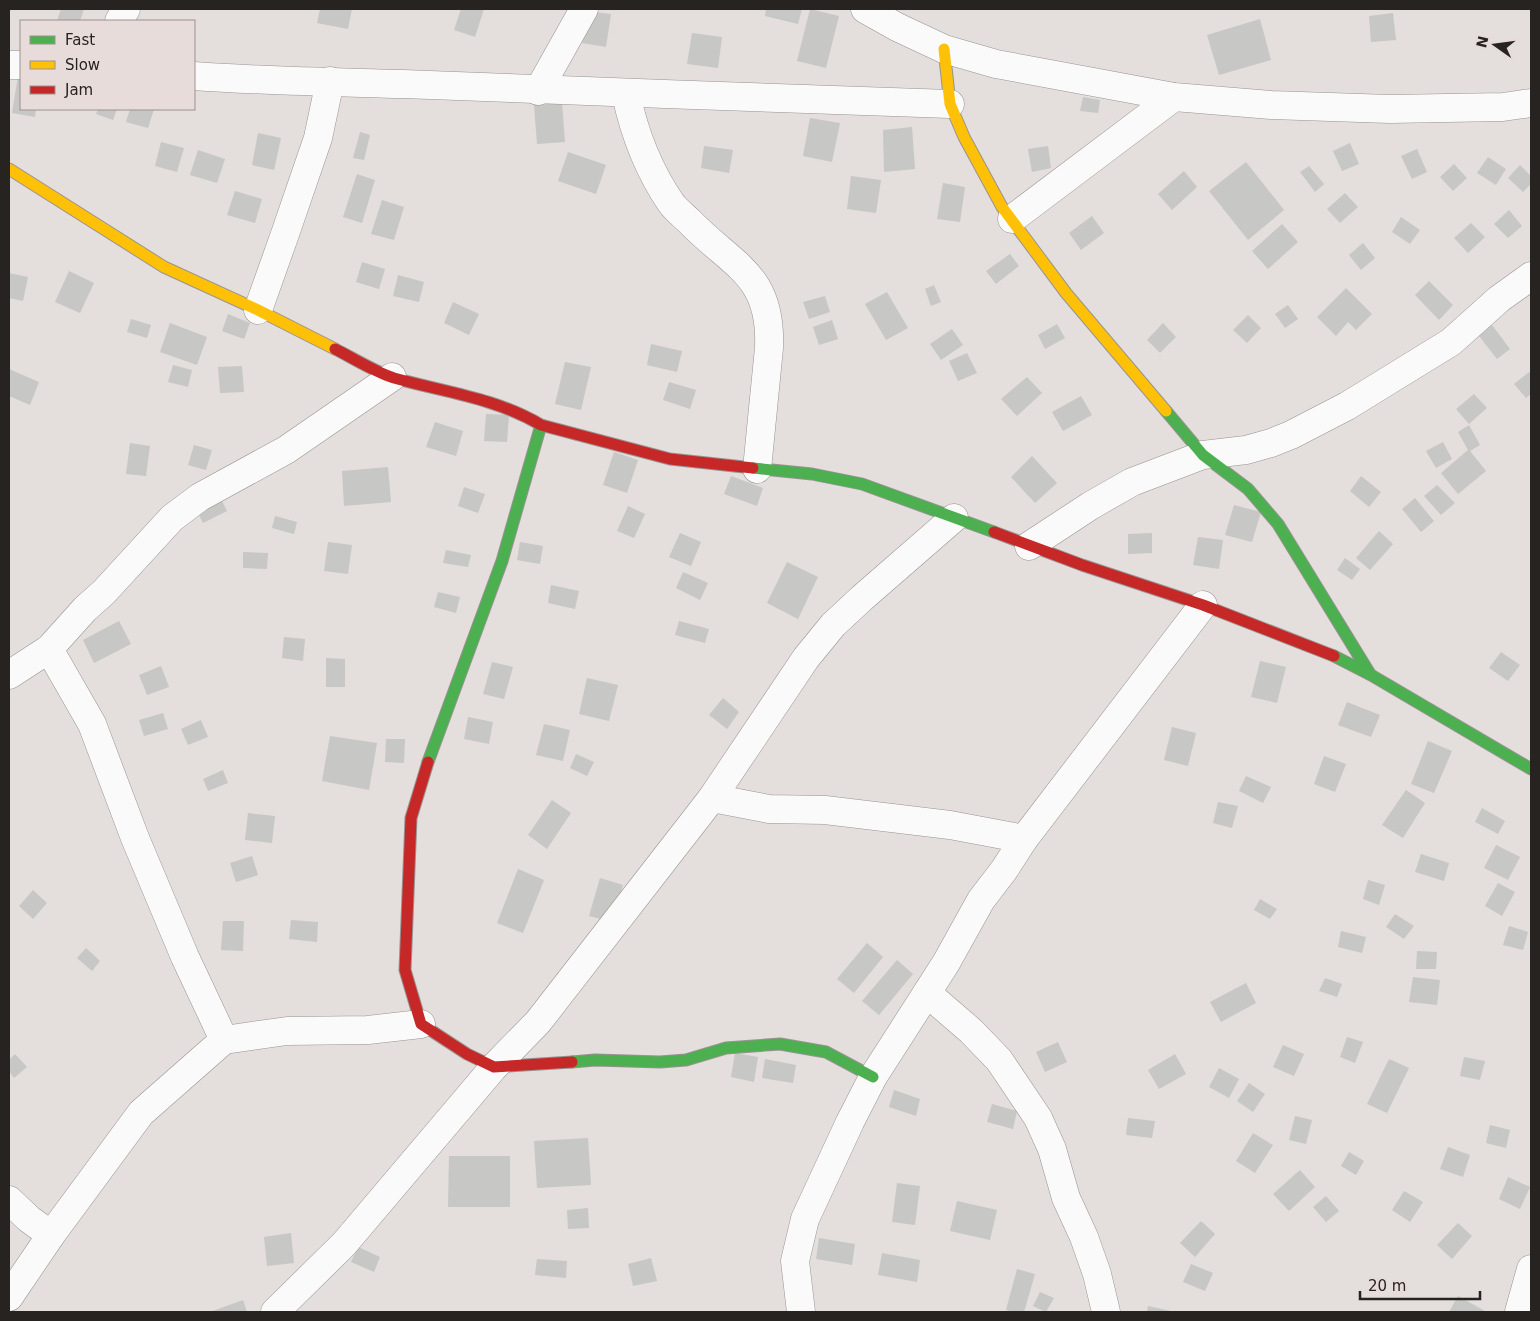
<svg xmlns="http://www.w3.org/2000/svg" width="1540" height="1321" font-family="'DejaVu Sans',sans-serif">
<style>
.building{fill:#c7c7c6}
.lines{fill:none;stroke-linecap:round;stroke-linejoin:round}
.street-casing{stroke:#989392;stroke-width:29}
.fast-casing{stroke:#989392;stroke-width:13}
.slow-casing{stroke:#989392;stroke-width:13}
.jam-casing{stroke:#989392;stroke-width:13}
.street{stroke:#fbfafa;stroke-width:28}
.fast{stroke:#4caf50;stroke-width:11}
.slow{stroke:#ffc107;stroke-width:11}
.jam{stroke:#c62828;stroke-width:11}
</style>
<rect width="100%" height="100%" fill="#e4dedc"/>
<g class="building">
<path d="M61,9h23l-4,12h-23z"/>
<path d="M320,9h32l-4,20 -31,-6z"/>
<path d="M461,9h23l-9,28 -21,-7z"/>
<path d="M766,9h36l-4,15 -33,-8z"/>
<path d="M810,9l29,7 -13,52 -29,-7z"/>
<path d="M586,11l25,3 -5,33 -24,-4z"/>
<path d="M1393,13l3,27 -25,2 -2,-26z"/>
<path d="M1260,19l11,41 -52,15 -12,-40z"/>
<path d="M692,33l30,4 -4,31 -31,-4z"/>
<path d="M18,76h3v33h15l-1,8 -23,-4z"/>
<path d="M1083,97l17,3 -2,13 -18,-2z"/>
<path d="M562,102l3,40 -28,2 -3,-39z"/>
<path d="M98,109h19l-4,11 -17,-6z"/>
<path d="M130,109h24l-6,19 -22,-6z"/>
<path d="M810,118l30,5 -8,39 -29,-6z"/>
<path d="M912,127l3,42 -31,3 -1,-42z"/>
<path d="M360,132l10,3 -6,25 -11,-2z"/>
<path d="M258,133l23,5 -7,32 -22,-5z"/>
<path d="M161,142l23,6 -7,24 -22,-6z"/>
<path d="M1350,143l9,21 -17,7 -9,-20z"/>
<path d="M704,146l29,4 -4,23 -28,-5z"/>
<path d="M1048,146l3,22 -19,4 -4,-23z"/>
<path d="M1417,149l10,23 -15,7 -11,-23z"/>
<path d="M198,150l27,9 -8,24 -27,-8z"/>
<path d="M568,152l38,13 -10,29 -38,-13z"/>
<path d="M1488,157l18,12 -10,16 -19,-12z"/>
<path d="M1246,162l38,48 -36,30 -39,-49z"/>
<path d="M1454,164l13,14 -14,13 -13,-14z"/>
<path d="M1520,165l11,11v8l-8,8 -15,-14z"/>
<path d="M1309,166l15,18 -9,8 -15,-20z"/>
<path d="M1184,171l13,16 -25,23 -14,-16z"/>
<path d="M357,174l18,6 -13,43 -19,-6z"/>
<path d="M851,176l30,4 -5,33 -29,-4z"/>
<path d="M943,183l22,4 -5,35 -23,-3z"/>
<path d="M235,191l27,8 -7,24 -28,-8z"/>
<path d="M1345,193l13,14 -18,16 -13,-14z"/>
<path d="M382,200l22,7 -10,33 -23,-6z"/>
<path d="M1509,210l13,16 -14,12 -14,-14z"/>
<path d="M1092,216l12,17 -23,17 -12,-17z"/>
<path d="M1401,217l19,13 -10,14 -18,-12z"/>
<path d="M1471,223l14,14 -17,16 -14,-15z"/>
<path d="M1282,224l16,18 -30,27 -16,-18z"/>
<path d="M1363,243l12,15 -14,12 -12,-15z"/>
<path d="M1010,254l9,12 -23,18 -10,-13z"/>
<path d="M362,262l23,7 -6,20 -23,-7z"/>
<path d="M69,271l25,12 -14,30 -25,-11z"/>
<path d="M9,273l19,4 -5,24 -14,-3z"/>
<path d="M398,275l26,7 -5,20 -26,-6z"/>
<path d="M1429,281l24,24 -14,15 -24,-25z"/>
<path d="M934,285l7,17 -10,4 -6,-17z"/>
<path d="M1346,288l26,26 -16,16 -8,-8 -12,14 -19,-19z"/>
<path d="M887,292l21,36 -22,12 -21,-36z"/>
<path d="M825,296l5,16 -21,7 -6,-17z"/>
<path d="M453,302l26,12 -10,21 -25,-12z"/>
<path d="M1288,305l10,14 -13,9 -10,-14z"/>
<path d="M228,314l22,9 -6,16 -22,-8z"/>
<path d="M1248,315l13,13 -14,15 -14,-13z"/>
<path d="M131,319l20,6 -4,13 -20,-6z"/>
<path d="M832,320l6,19 -19,6 -6,-18z"/>
<path d="M170,323l37,14 -10,28 -37,-13z"/>
<path d="M1163,323l13,14 -16,16 -13,-13z"/>
<path d="M1057,324l8,14 -20,11 -7,-14z"/>
<path d="M1492,325l18,24 -13,10 -18,-23z"/>
<path d="M952,329l11,16 -22,15 -11,-16z"/>
<path d="M651,344l31,7 -5,21 -30,-7z"/>
<path d="M967,353l10,20 -19,8 -9,-20z"/>
<path d="M565,362l26,5 -10,43 -26,-6z"/>
<path d="M173,365l19,5 -4,17 -20,-5z"/>
<path d="M242,366l2,26 -24,1 -2,-26z"/>
<path d="M9,369l30,13 -9,23 -21,-9z"/>
<path d="M1529,372l2,2v20l-5,4 -12,-14z"/>
<path d="M1027,377l15,16 -25,23 -16,-17z"/>
<path d="M669,382l27,8 -6,19 -27,-9z"/>
<path d="M1474,394l13,14 -18,16 -13,-15z"/>
<path d="M1081,396l11,19 -29,16 -11,-19z"/>
<path d="M486,414l23,1 -2,27 -23,-1z"/>
<path d="M435,422l28,9 -7,25 -30,-9z"/>
<path d="M1469,425l11,20 -10,6 16,20 -28,23 -17,-21 27,-23 -10,-18z"/>
<path d="M1443,442l9,17 -16,9 -10,-17z"/>
<path d="M130,443l20,3 -4,30 -20,-2z"/>
<path d="M194,445l18,5 -6,20 -18,-5z"/>
<path d="M614,452l24,8 -11,33 -24,-8z"/>
<path d="M1032,456l25,27 -22,20 -24,-26z"/>
<path d="M388,467l3,35 -47,4 -2,-35z"/>
<path d="M731,476l32,12 -6,18 -33,-12z"/>
<path d="M1361,476l20,16 -12,15 -19,-16z"/>
<path d="M1437,485l18,18 -14,12 -17,-19z"/>
<path d="M464,487l21,7 -7,19 -20,-7z"/>
<path d="M1415,498l19,23 -13,11 -19,-23z"/>
<path d="M221,499l6,12 -24,12 -6,-12z"/>
<path d="M1234,505l27,7 -9,30 -27,-7z"/>
<path d="M628,506l17,8 -11,24 -17,-7z"/>
<path d="M275,516l22,6 -3,12 -22,-6z"/>
<path d="M1379,531l14,13 -23,26 -14,-12z"/>
<path d="M680,533l21,9 -10,24 -22,-9z"/>
<path d="M1152,533v20l-24,1v-20z"/>
<path d="M1198,537l25,3 -4,29 -26,-4z"/>
<path d="M328,542l24,3 -4,29 -24,-3z"/>
<path d="M520,542l23,4 -3,18 -23,-4z"/>
<path d="M446,550l25,5 -3,12 -25,-4z"/>
<path d="M243,552l25,1 -1,16 -24,-1z"/>
<path d="M1345,558l15,11 -8,11 -15,-10z"/>
<path d="M787,562l31,15 -20,42 -31,-16z"/>
<path d="M683,572l25,11 -8,17 -24,-12z"/>
<path d="M551,585l28,6 -4,18 -27,-6z"/>
<path d="M438,592l22,5 -4,16 -22,-6z"/>
<path d="M119,621l12,23 -37,19 -11,-23z"/>
<path d="M679,621l30,8 -4,14 -30,-8z"/>
<path d="M284,637l21,2 -2,22 -21,-3z"/>
<path d="M1501,652l19,13 -12,16 -19,-13z"/>
<path d="M326,658l19,1v28h-19z"/>
<path d="M1260,661l26,6 -9,36 -26,-6z"/>
<path d="M492,662l21,5 -9,32 -21,-5z"/>
<path d="M161,666l8,21 -22,8 -8,-20z"/>
<path d="M587,678l31,7 -9,36 -30,-7z"/>
<path d="M723,698l16,14 -12,17 -18,-14z"/>
<path d="M1347,702l33,13 -9,22 -33,-12z"/>
<path d="M163,713l5,16 -24,7 -5,-16z"/>
<path d="M468,717l25,5 -4,22 -25,-5z"/>
<path d="M201,720l7,17 -20,8 -7,-16z"/>
<path d="M544,724l26,6 -7,31 -27,-6z"/>
<path d="M1172,727l24,6 -8,33 -24,-6z"/>
<path d="M330,736l47,7 -8,47 -47,-9z"/>
<path d="M386,739h19l-1,24 -19,-1z"/>
<path d="M1428,741l24,10 -18,42 -23,-9z"/>
<path d="M576,754l18,8 -7,14 -17,-8z"/>
<path d="M1324,756l22,8 -11,28 -21,-8z"/>
<path d="M223,770l5,13 -20,8 -5,-12z"/>
<path d="M1246,776l25,11 -8,16 -24,-12z"/>
<path d="M1406,790l19,13 -22,35 -21,-13z"/>
<path d="M552,800l19,13 -24,36 -19,-14z"/>
<path d="M1218,802l20,4 -6,22 -19,-5z"/>
<path d="M1482,808l23,13 -7,13 -23,-12z"/>
<path d="M248,813l27,3 -3,27 -27,-3z"/>
<path d="M1496,845l24,12 -12,23 -24,-12z"/>
<path d="M1421,854l28,9 -5,18 -29,-9z"/>
<path d="M252,856l6,19 -22,7 -6,-19z"/>
<path d="M518,869l26,11 -21,53 -26,-10z"/>
<path d="M600,878l23,7 -11,37 -23,-6z"/>
<path d="M1368,880l17,5 -6,20 -16,-6z"/>
<path d="M1498,883l17,9 -13,24 -17,-10z"/>
<path d="M33,890l14,13 -14,16 -14,-13z"/>
<path d="M1260,899l17,10 -7,10 -16,-9z"/>
<path d="M1395,914l19,12 -10,13 -18,-12z"/>
<path d="M291,920l27,2 -1,20 -28,-3z"/>
<path d="M223,921h21l-1,30 -22,-1z"/>
<path d="M1509,926l19,6 -5,18 -20,-5z"/>
<path d="M1341,931l25,6 -4,16 -24,-6z"/>
<path d="M867,943l16,14 -29,36 -17,-14z"/>
<path d="M86,948l14,13 -8,10 -15,-13z"/>
<path d="M1417,951l20,1 -1,17h-20z"/>
<path d="M897,960l16,14 -34,41 -17,-14z"/>
<path d="M1413,977l27,3 -3,25 -28,-3z"/>
<path d="M1325,978l17,6 -5,13 -18,-6z"/>
<path d="M1246,983l10,20 -35,19 -11,-20z"/>
<path d="M1347,1037l16,5 -8,21 -15,-6z"/>
<path d="M1058,1042l9,20 -22,10 -9,-20z"/>
<path d="M1283,1045l21,9 -10,22 -21,-9z"/>
<path d="M735,1053l23,4 -4,25 -23,-5z"/>
<path d="M15,1054l12,13 -13,11 -5,-7v-11z"/>
<path d="M1175,1054l11,20 -27,15 -11,-19z"/>
<path d="M1464,1057l21,4 -5,19 -20,-4z"/>
<path d="M765,1059l31,6 -3,18 -31,-5z"/>
<path d="M1389,1059l20,9 -22,45 -20,-9z"/>
<path d="M1219,1068l20,11 -10,19 -20,-11z"/>
<path d="M1249,1083l16,11 -12,18 -16,-11z"/>
<path d="M894,1090l26,9 -4,17 -27,-9z"/>
<path d="M992,1104l25,7 -4,18 -26,-7z"/>
<path d="M1295,1116l17,4 -6,24 -17,-4z"/>
<path d="M1128,1118l27,3 -3,17 -26,-3z"/>
<path d="M1490,1125l20,5 -4,18 -20,-5z"/>
<path d="M1253,1133l20,12 -18,28 -19,-12z"/>
<path d="M588,1138l3,47 -54,3 -3,-47z"/>
<path d="M1448,1147l22,8 -7,22 -23,-8z"/>
<path d="M1349,1152l15,9 -8,14 -15,-9z"/>
<path d="M449,1156h61v51h-62z"/>
<path d="M1300,1170l15,17 -26,24 -16,-17z"/>
<path d="M1508,1177l22,10 -10,22 -21,-10z"/>
<path d="M897,1183l23,3 -5,39 -23,-3z"/>
<path d="M1404,1191l19,11 -13,20 -18,-12z"/>
<path d="M1326,1196l13,15 -13,11 -13,-15z"/>
<path d="M957,1201l40,9 -7,30 -40,-9z"/>
<path d="M588,1208l1,20 -21,1 -1,-19z"/>
<path d="M1201,1221l14,13 -20,23 -15,-14z"/>
<path d="M1458,1223l14,13 -20,23 -15,-14z"/>
<path d="M291,1233l3,30 -27,3 -3,-29z"/>
<path d="M819,1238l36,6 -3,21 -36,-6z"/>
<path d="M358,1247l22,10 -6,15 -23,-10z"/>
<path d="M882,1253l38,7 -3,22 -39,-7z"/>
<path d="M651,1258l6,23 -24,5 -5,-22z"/>
<path d="M537,1259l30,2 -1,17 -31,-3z"/>
<path d="M1191,1264l22,9 -8,18 -22,-9z"/>
<path d="M1017,1269l18,5 -11,38h-10l-8,-2z"/>
<path d="M1040,1292l14,6 -8,14 -13,-6z"/>
<path d="M1458,1296l27,15 -1,1h-35z"/>
<path d="M243,1300l4,12h-37z"/>
<path d="M1148,1306l23,5v1h-24z"/>
</g>
<g class="lines">
<defs>
<g id="street">
<path d="M865,9l32,18 47,22 52,15 178,33 97,8 119,4 113,-2 28,-4"/>
<path d="M119,21l7,-12"/>
<path d="M9,65h12"/>
<path d="M194,76c69,5 139,6 209,8 182,8 365,13 547,20"/>
<path d="M538,91l46,-82"/>
<path d="M626,94c8,38 23,77 45,109 5,7 13,13 19,19 44,45 82,53 79,126l-12,121"/>
<path d="M1012,219l162,-122"/>
<path d="M258,310l27,-76 33,-96 12,-57"/>
<path d="M1029,546l61,-40 42,-24 71,-27 43,-5 25,-7 20,-8 56,-29 104,-64 48,-43 32,-23"/>
<path d="M49,649l43,75 43,114 50,119 39,83 63,-9 81,-1 53,-6"/>
<path d="M9,675l40,-26 36,-40 19,-17 68,-74 28,-21 86,-47 106,-73"/>
<path d="M712,798l57,11 56,1 125,15 74,14"/>
<path d="M927,993l44,38 28,29 39,58 14,31 14,49 18,39 13,37 9,38"/>
<path d="M9,1200l20,19 22,16"/>
<path d="M9,1297l42,-62 90,-122 83,-73"/>
<path d="M275,1312l69,-68 150,-177 44,-45 174,-224 94,-140 27,-33 29,-27 92,-80"/>
<path d="M801,1312l-6,-51 10,-42 45,-97 23,-45 73,-114 35,-63 23,-30 20,-31 179,-234"/>
<path d="M1519,1312l12,-43"/>
</g>
<g id="fast">
<path d="M1166,411l37,44 45,34 30,35 92,150"/>
<path d="M753,468l59,6 50,10 132,48"/>
<path d="M1334,656l37,19 160,94"/>
<path d="M428,762l74,-201 39,-136"/>
<path d="M572,1062l23,-2 65,2 26,-2 40,-12 54,-4 46,8 47,25"/>
</g>
<g id="slow">
<path d="M944,49l6,55 14,33 38,70 64,86 100,118"/>
<path d="M9,169l155,98 94,43 77,39"/>
</g>
<g id="jam">
<path d="M335,349c18,9 40,23 59,29 50,14 102,20 147,47l129,34 83,9"/>
<path d="M994,532l88,33 121,40 131,51"/>
<path d="M428,762l-17,56 -6,152 16,54 46,30 27,13 78,-5"/>
</g>
</defs>
<use href="#street" class="street-casing"/>
<use href="#fast" class="fast-casing"/>
<use href="#slow" class="slow-casing"/>
<use href="#jam" class="jam-casing"/>
<use href="#street" class="street"/>
<use href="#fast" class="fast"/>
<use href="#slow" class="slow"/>
<use href="#jam" class="jam"/>
</g>
<rect width="1540" height="1321" fill="none" stroke="#272321" stroke-width="20"/>
<rect x="20" y="20" width="175" height="90" fill="#e7dcd9" stroke="#9a928f"/>
<rect x="30" y="36" width="25" height="8" fill="#4caf50" stroke="#9a928f"/>
<text x="65" y="45" font-size="15" fill="#272321">Fast</text>
<rect x="30" y="61" width="25" height="8" fill="#ffc107" stroke="#9a928f"/>
<text x="65" y="70" font-size="15" fill="#272321">Slow</text>
<rect x="30" y="86" width="25" height="8" fill="#c62828" stroke="#9a928f"/>
<text x="65" y="95" font-size="15" fill="#272321">Jam</text>
<g transform="translate(1495 45) rotate(284)" stroke="#e7dcd9" stroke-width="4" paint-order="stroke">
<path d="M0-4L9 19L0 12L-9 19Z" fill="#272321"/>
<text y="-8" font-size="14" font-weight="bold" text-anchor="middle" fill="#272321">N</text>
</g>
<path d="M1360 1291v8h120v-8" fill="none" stroke="#272321" stroke-width="2.5"/>
<text x="1368" y="1291" font-size="15" fill="#272321" stroke="#e7dcd9" stroke-width="4" paint-order="stroke">20 m</text>
</svg>
